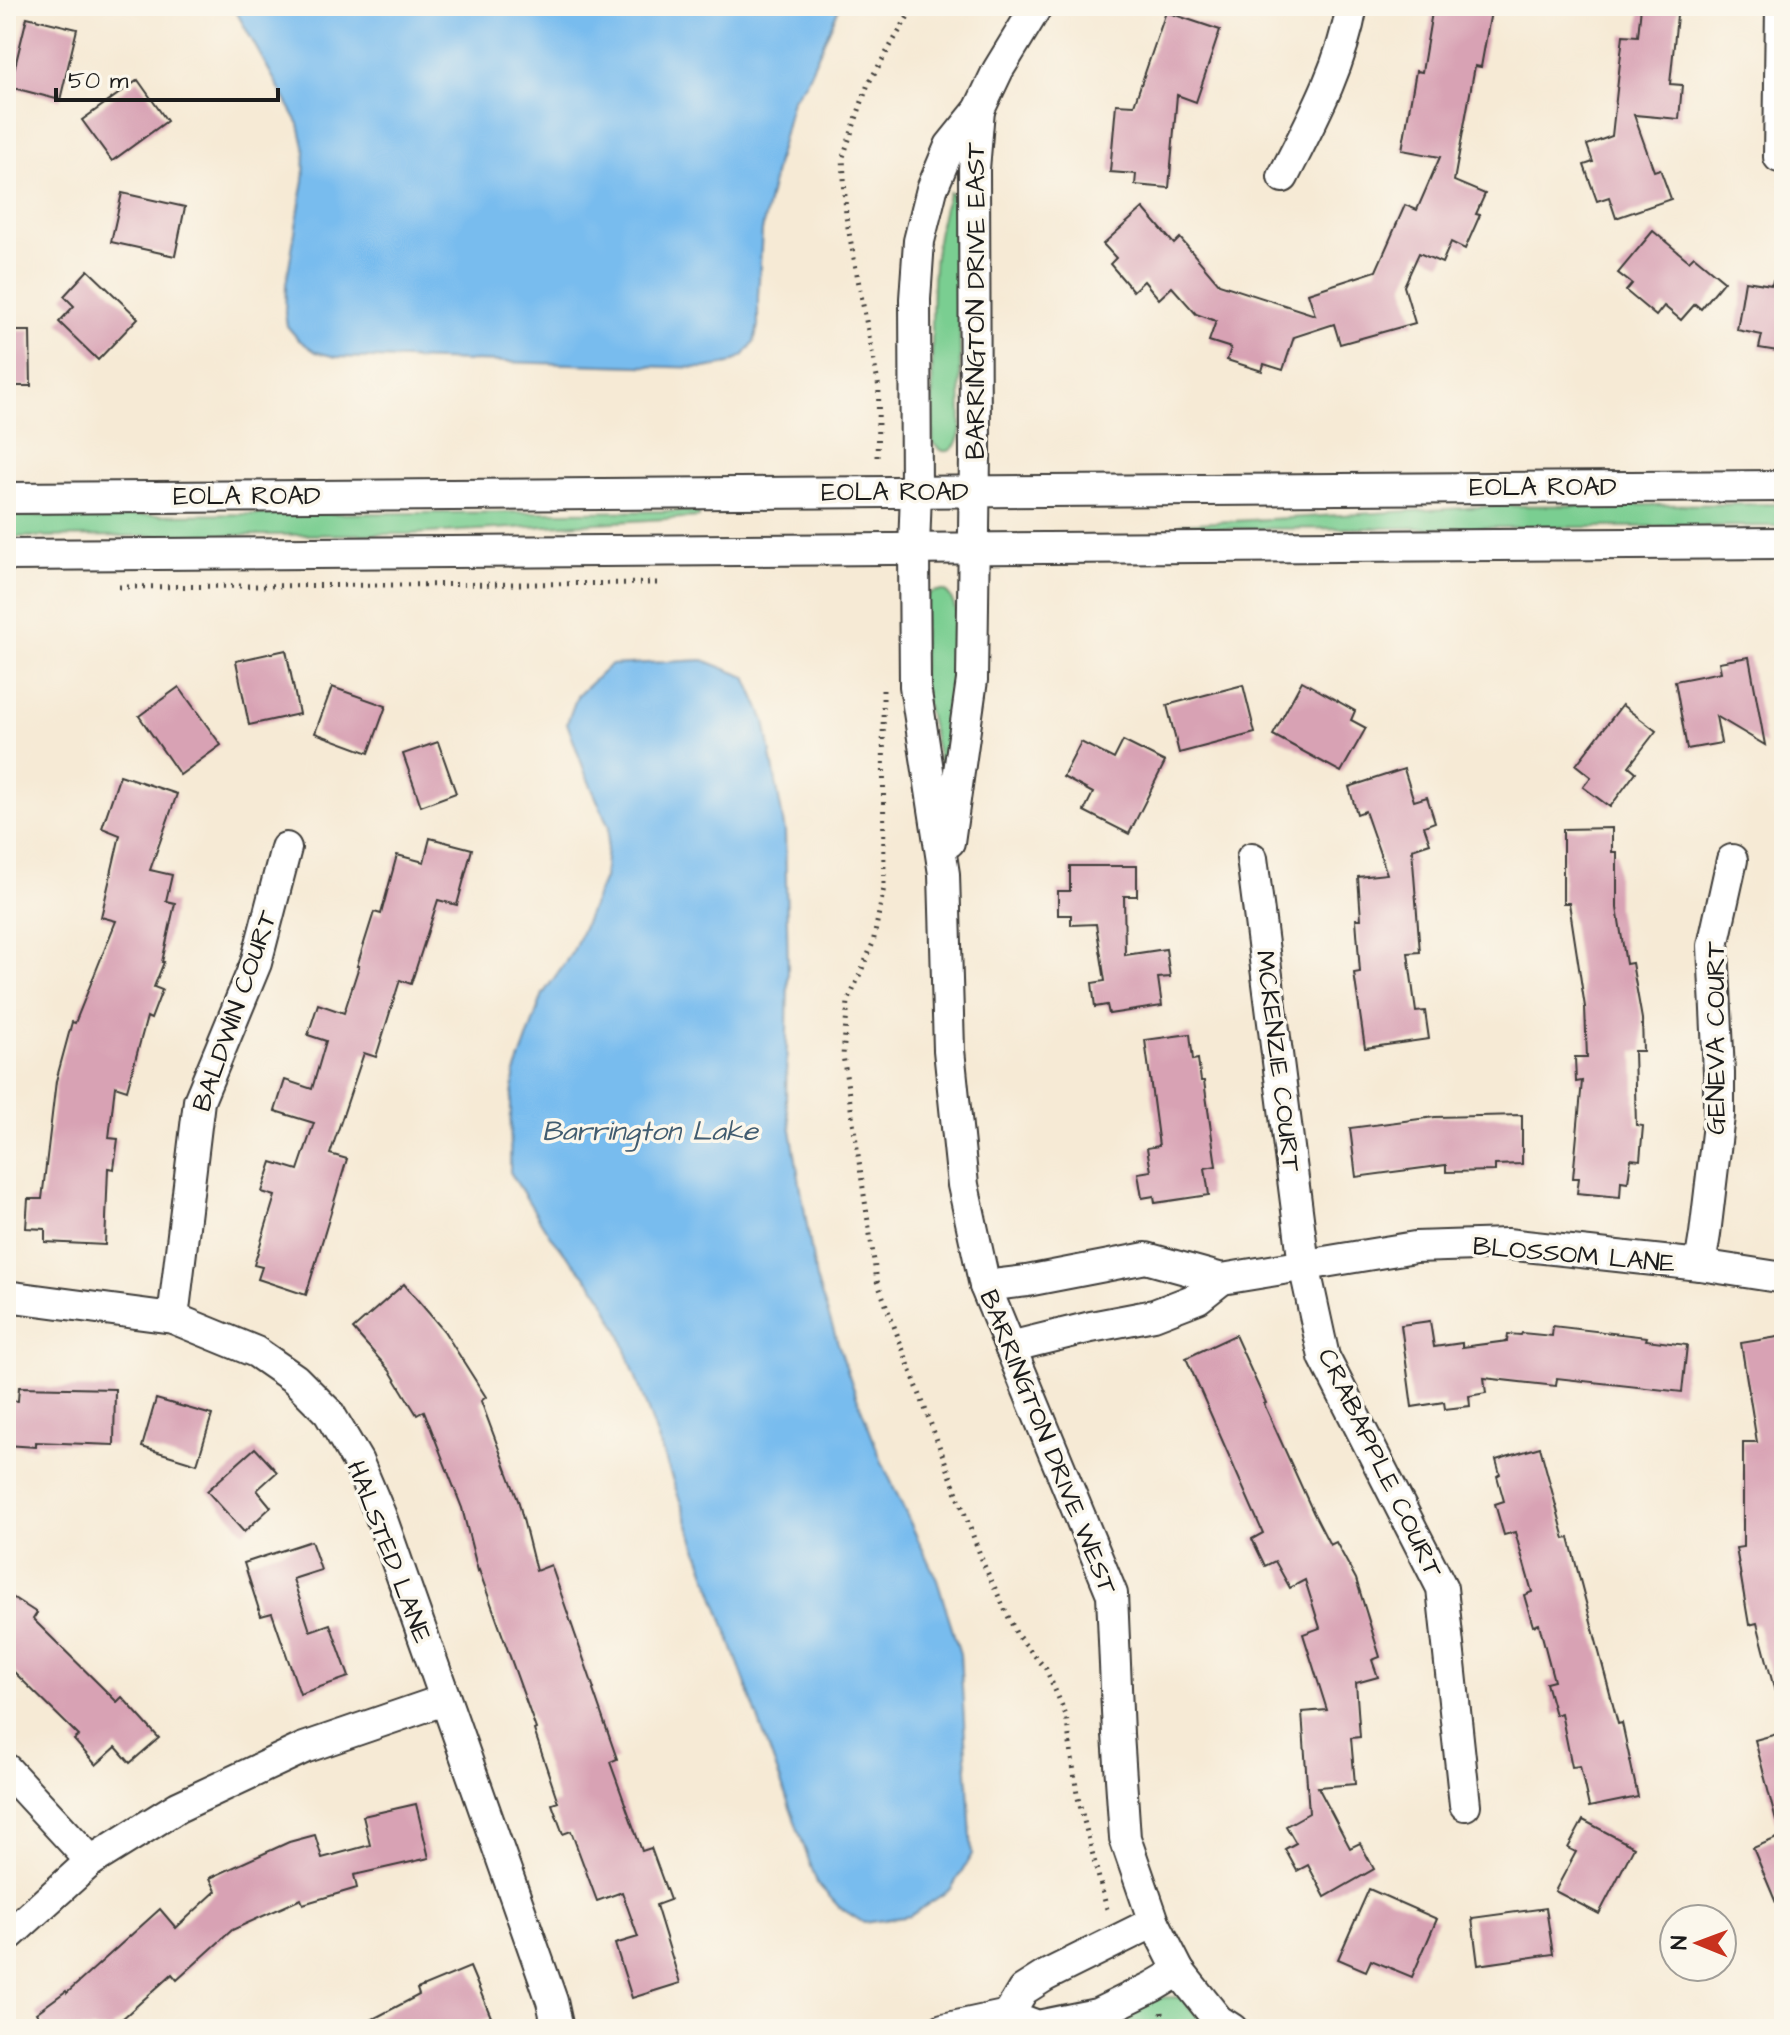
<svg xmlns="http://www.w3.org/2000/svg" width="1790" height="2035" font-family="'Architects Daughter',sans-serif">
<style>
.green{fill:#7ace91;stroke:#4b7556;stroke-width:2}
.water{fill:#78bcee;stroke:#4a6c85;stroke-width:2}
.building{fill:#d8a2b4}
.lines{fill:none;stroke-linecap:round;stroke-linejoin:round}
.minor-casing{stroke:#3d3b38;stroke-width:34}
.path{stroke:#3d3b38;stroke-width:5;stroke-dasharray:2 6;stroke-linecap:butt}
.minor{stroke:#fff;stroke-width:30}
.labels{text-anchor:middle;dominant-baseline:central;stroke-width:7;stroke-linejoin:round;paint-order:stroke}
.street-label{font-size:26px;fill:#1c1c1c;stroke:#fbf7ec}
.water-label{font-size:28px;font-style:italic;fill:#415c70;stroke:#fbf7ec}
</style>
<rect width="100%" height="100%" fill="#fbf7ec"/>
<filter id="ink" filterUnits="userSpaceOnUse"><feTurbulence type="fractalNoise" baseFrequency=".0125" numOctaves="2"/><feDisplacementMap in="SourceGraphic" scale="16" xChannelSelector="R" yChannelSelector="G"/><feConvolveMatrix kernelMatrix="1 2 1 2 8 2 1 2 1" color-interpolation-filters="sRGB"/></filter>
<filter id="wash" filterUnits="userSpaceOnUse"><feTurbulence type="fractalNoise" baseFrequency=".006" numOctaves="4" result="noise"/><feDisplacementMap in="SourceGraphic" scale="32" xChannelSelector="R" yChannelSelector="G"/><feGaussianBlur stdDeviation="1.8" result="paint"/><feColorMatrix in="noise" values="0 0 0 0 0 0 0 0 0 0 0 0 0 0 0 0 0 1.4 0 .05"/><feComposite in="paint" operator="in"/></filter>
<g filter="url(#wash)">
<rect width="100%" height="100%" fill="#f6ead5"/>
<g class="green">
<path d="M949,192l9,5 3,232c-3,17 -13,32 -28,14 0,-35 -1,-70 -1,-105 0,-49 0,-99 17,-146z"/>
<path d="M1784,504v22l-604,3 1,-5 317,-18z"/>
<path d="M699,511v6l-288,17 -405,3v-21z"/>
<path d="M936,591h9l6,7 6,15 -2,72 -13,88 -20,-88 2,-84 6,-8z"/>
<path d="M1180,1997l30,32h-134l70,-31z"/>
</g>
<g class="water">
<path d="M233,6h607l-34,76 -14,18 -15,61 -15,70 -4,66v29l-4,16 -10,13 -15,9 -25,4 -368,-11 -20,-5 -17,-12 -12,-14 -2,-13 1,-29 18,-104 1,-29 -6,-27z"/>
<path d="M703,660l43,17 19,44 20,111 3,139 -2,129 30,179 36,105 30,78 55,118 23,74 12,200 -21,35 -41,27 -46,7 -25,-16 -22,-24 -197,-550 -21,-41 -49,-56 -40,-64 1,-69 4,-30 28,-79 30,-43 31,-73 5,-51 -23,-52 -19,-52 10,-27 33,-31z"/>
</g>
<g id="blocks">
<g class="building">
<path d="M1433,6h59l-11,61 -6,-1 -21,115 31,13 -9,20 4,1 -15,34 -14,-7 -9,21 -23,-10 -15,33 11,37 -75,21 -6,-20 -40,13 -11,33 -19,-6 -2,7 -35,-11 4,-12 -22,-7 7,-20 -20,-7 -24,-27 -13,12 -15,-18 -11,10 -23,-27 6,-6 -13,-14 40,-36 31,36 6,-6 39,46 96,31 -7,-22 68,-22 29,-66 12,5 23,-53 -38,-7 14,-79 6,1z"/>
<path d="M1641,6h37l-8,78 12,1 -3,34 -45,-4 20,56 6,-2 11,30 -55,19 -7,-21 -12,4 -13,-36 9,-3 -6,-17 25,-9 11,-101 15,1z"/>
<path d="M1166,12l54,18 -24,72 -19,-7 -8,93 -34,-3 1,-11 -26,-2 6,-68 18,1z"/>
<path d="M27,17l50,12 -17,71 -50,-13z"/>
<path d="M138,80l29,41 -55,40 -30,-41z"/>
<path d="M122,193l63,14 -10,49 -64,-14z"/>
<path d="M1653,231l36,30 5,-5 30,25 -23,28 -6,-5 -14,16 -17,-14 -8,10 -30,-25 6,-7 -14,-11z"/>
<path d="M88,270l50,48 -40,42 -39,-38 15,-16 -10,-10z"/>
<path d="M1773,280l11,1v71l-25,-4 3,-13 -25,-5 8,-49 27,4z"/>
<path d="M6,331h24l1,55h-25z"/>
<path d="M286,650l13,64 -50,11 -13,-64z"/>
<path d="M1749,657l16,88 -49,-29 5,27 -34,6 -12,-68 46,-9 -2,-10z"/>
<path d="M1302,681l53,30 -4,9 15,8 -25,44 -68,-37z"/>
<path d="M1243,685l12,48 -76,20 -12,-48z"/>
<path d="M179,687l42,58 -41,30 -41,-59z"/>
<path d="M332,687l54,19 -17,47 -54,-20z"/>
<path d="M1622,705l34,26 -27,35 7,6 -26,35 -27,-20 8,-10 -15,-12z"/>
<path d="M1123,741l42,21 -36,72 -45,-23 9,-18 -30,-16 18,-35 33,17z"/>
<path d="M438,742l18,51 -35,13 -18,-52z"/>
<path d="M1404,769l10,32 13,-4 8,25 -11,4 6,17 -18,6 8,103 -12,1 8,59 9,-1 4,28 -64,9 -11,-75 6,-1 -4,-53h5l-3,-42 29,-3 -22,-63 -8,3 -8,-27z"/>
<path d="M120,775l57,19 -27,76 22,5 -6,26 9,2 -13,59h2l-10,25 8,3 -11,29 -4,-2 -20,73 -12,-4 -6,52 9,1 -4,30 -6,-1 -3,77 -60,-3v-13l-19,-1 2,-29h14l14,-118 16,-59 3,1 41,-102 -15,-4 19,-82 -18,-7z"/>
<path d="M1612,828v24h5v56l9,56 6,-1 10,56 1,32h-9l2,74 7,1 -3,34 -9,-1 -3,23 -7,-1 -1,16 -43,-4 2,-15h-6l9,-97 -6,1 -1,-25h12l-2,-50 -16,-104h-6v-74z"/>
<path d="M430,838l42,11 -15,56 -19,-5 -27,84 -11,-4 -24,77 -12,-4 -34,101 17,5 -41,136 -48,-16 4,-12 -8,-2 21,-69 -13,-4 10,-30 26,8 16,-47 -39,-12 10,-31 27,9 14,-48 -18,-6 10,-31 26,9 15,-47h-2l17,-54 7,2 16,-59 27,7z"/>
<path d="M1070,866h67v30h-13l1,59 41,-6 4,28 -12,1 4,28 -53,8 -2,-9 -12,2 -3,-24 13,-2 -9,-57 -25,1v-10h-13v-24h12z"/>
<path d="M1190,1034l3,26 5,-1 3,22h3l12,85 -11,2 4,27 -54,8 -1,-7 -12,2 -4,-25 13,-2 -4,-23 12,-2 -14,-106z"/>
<path d="M1522,1115v49l-27,1v6l-49,1v-7l-90,12 -6,-49 85,-11z"/>
<path d="M404,1284l40,47 42,66 -5,4 38,102 17,68 15,-6 43,124 -1,1 24,69 -7,3 32,89 9,-3 19,52 -14,5 24,78 -48,15 -17,-54 23,-7 -16,-45 -25,9 -26,-70 -8,3 -11,-30 6,-2 -24,-72 2,-1 -57,-159 -1,1 -16,-63 -38,-97 -7,4 -27,-44 -37,-42z"/>
<path d="M1430,1321l4,26 28,-4v4l45,-6 1,-7 13,1 1,-2 30,3 1,-10 94,11 -1,3 41,5 -5,47 -125,-14 -1,8 -72,-8 2,15 -17,3 1,10 -25,3 -1,-7 -32,5 -11,-82z"/>
<path d="M1235,1335l31,68 -2,1 49,108 17,33 6,-3 20,37 24,78 -8,3 6,17 -22,6 4,54 -9,1 4,46 -37,3 32,61 10,-5 14,26 -49,28 -17,-32 -11,6 -12,-22 11,-6 -10,-17 23,-13 -7,-101 25,-2 -24,-76 17,-6 -15,-48 -15,8 -15,-27 -10,5 -13,-27 11,-6 -77,-175z"/>
<path d="M1784,1336v359l-8,1 -19,-73 -8,2 -13,-77 7,-1v-105h14l-16,-99z"/>
<path d="M19,1387l96,2 -1,56 -78,-3v5l-30,-2v-45l12,1z"/>
<path d="M156,1399l56,16 -15,49 -55,-17z"/>
<path d="M1540,1447l25,92 4,-1 49,186 4,-1 16,74 -49,10 -9,-41 -8,1 -11,-54 -6,2 -9,-32 8,-2 -15,-57 -6,2 -9,-31 8,-3 -17,-60 -11,3 -9,-31 9,-3 -7,-25 3,-2 -4,-14z"/>
<path d="M255,1448l22,24 -20,18 14,17 -27,25 -37,-41z"/>
<path d="M311,1541l10,29 -28,9 17,52 20,-7 19,53 -49,17 -28,-81 -11,3 -17,-53z"/>
<path d="M6,1593l31,20 -4,6 84,83 5,-5 37,41 -29,25 -14,-16 -20,18 -22,-25 5,-4 -73,-72z"/>
<path d="M1784,1732v88l-8,1 -21,-81z"/>
<path d="M416,1804l13,54 -75,17 3,13 -54,16 -2,-5 -69,31 -55,50 -5,-6 -61,55h-64l-11,-16 30,-22 1,2 93,-84 16,19 40,-37 -6,-13 79,-36 26,-7 7,23 48,-13 -7,-29z"/>
<path d="M1583,1820l51,27 -35,67 -44,-23 21,-39 -8,-4z"/>
<path d="M1784,1835v87l-31,-74z"/>
<path d="M1369,1889l68,30 -25,58 -41,-17 -5,11 -28,-12z"/>
<path d="M1546,1908l7,46 -75,11 -6,-47z"/>
<path d="M470,1967l21,50 -31,12h-106l65,-34 -2,-6z"/>
</g>
</g>
</g>
<g filter="url(#ink)">
<use href="#blocks" fill-opacity="0" stroke="#3d3b38" stroke-width="2"/>
<g class="lines">
<defs>
<g id="minor">
<path d="M1037,6l-39,64 -19,40 -29,36 -18,43 -13,52 -4,58 1,192 -2,58 1,137 29,188 5,176 14,135 22,101 127,308 6,140 7,104 29,84 25,49 39,49 14,9"/>
<path d="M1779,157l2,-151"/>
<path d="M1283,177c28,-55 58,-109 69,-171"/>
<path d="M6,498l1778,-12"/>
<path d="M6,555l1778,-12"/>
<path d="M949,842l23,-162 3,-225 -1,-286 5,-59"/>
<path d="M1252,858l52,407 20,92 118,231 23,217"/>
<path d="M1700,1265l5,-31 14,-118v-43l-6,-127 19,-86"/>
<path d="M985,1286l42,-5 119,-23 76,21 193,-32 92,-3 193,21 84,13"/>
<path d="M6,1296l167,22 83,34 39,27 34,34 29,49 22,52 172,487 6,28"/>
<path d="M173,1318l26,-217 57,-138 30,-115"/>
<path d="M1010,1347l81,-20 63,-12 44,-17 24,-19"/>
<path d="M6,1769l85,92"/>
<path d="M6,1938l85,-77 87,-54 126,-59 140,-48"/>
<path d="M1008,2015l15,-25 22,-14 109,-54"/>
<path d="M943,2029l65,-14 30,11 59,-12 55,-27 27,-16"/>
</g>
</defs>
<use href="#minor" class="minor-casing"/>
<g class="path">
<path d="M877,457l2,-69 -33,-171 -3,-60 25,-73 46,-78"/>
<path d="M119,587l538,-4"/>
<path d="M883,690l1,197 -11,56 -25,59 -5,53 34,226 107,284 33,70 29,34 20,46 11,79 31,119"/>
<path d="M1162,2012l1,16"/>
</g>
<use href="#minor" class="minor"/>
</g>
</g>
<g class="labels">
<g class="street-label">
<text transform="translate(976 301) rotate(-90)">BARRINGTON DRIVE EAST</text>
<text x="1543" y="487">EOLA ROAD</text>
<text x="895" y="492">EOLA ROAD</text>
<text x="247" y="496">EOLA ROAD</text>
<text transform="translate(235 1011) rotate(-71)">BALDWIN COURT</text>
<text transform="translate(1716 1038) rotate(-90)">GENEVA COURT</text>
<text transform="translate(1278 1061) rotate(83)">MCKENZIE COURT</text>
<text transform="translate(1574 1255) rotate(5)">BLOSSOM LANE</text>
<text transform="translate(1048 1442) rotate(68)">BARRINGTON DRIVE WEST</text>
<text transform="translate(1380 1463) rotate(64)">CRABAPPLE COURT</text>
<text transform="translate(389 1552) rotate(69)">HALSTED LANE</text>
</g>
<g class="water-label">
<text x="650" y="1131">Barrington Lake</text>
</g>
</g>
<rect width="1790" height="2035" fill="none" stroke="#fbf7ec" stroke-width="32"/>
<g transform="translate(1698 1943) rotate(271)"><circle r="38" fill="#fbf7ec" stroke="#a29f99" stroke-width="2"/>
<path d="M0-6L14 30L0 20L-14 30Z" fill="#c8321e"/>
<text y="-12" font-size="22" font-weight="bold" text-anchor="middle" fill="#1c1c1c">N</text>
</g>
<path d="M56 88v12h222v-12" fill="none" stroke="#1c1c1c" stroke-width="4"/>
<text x="68" y="88" font-size="24" fill="#1c1c1c" stroke="#fbf7ec" stroke-width="6" paint-order="stroke">50 m</text>
</svg>
